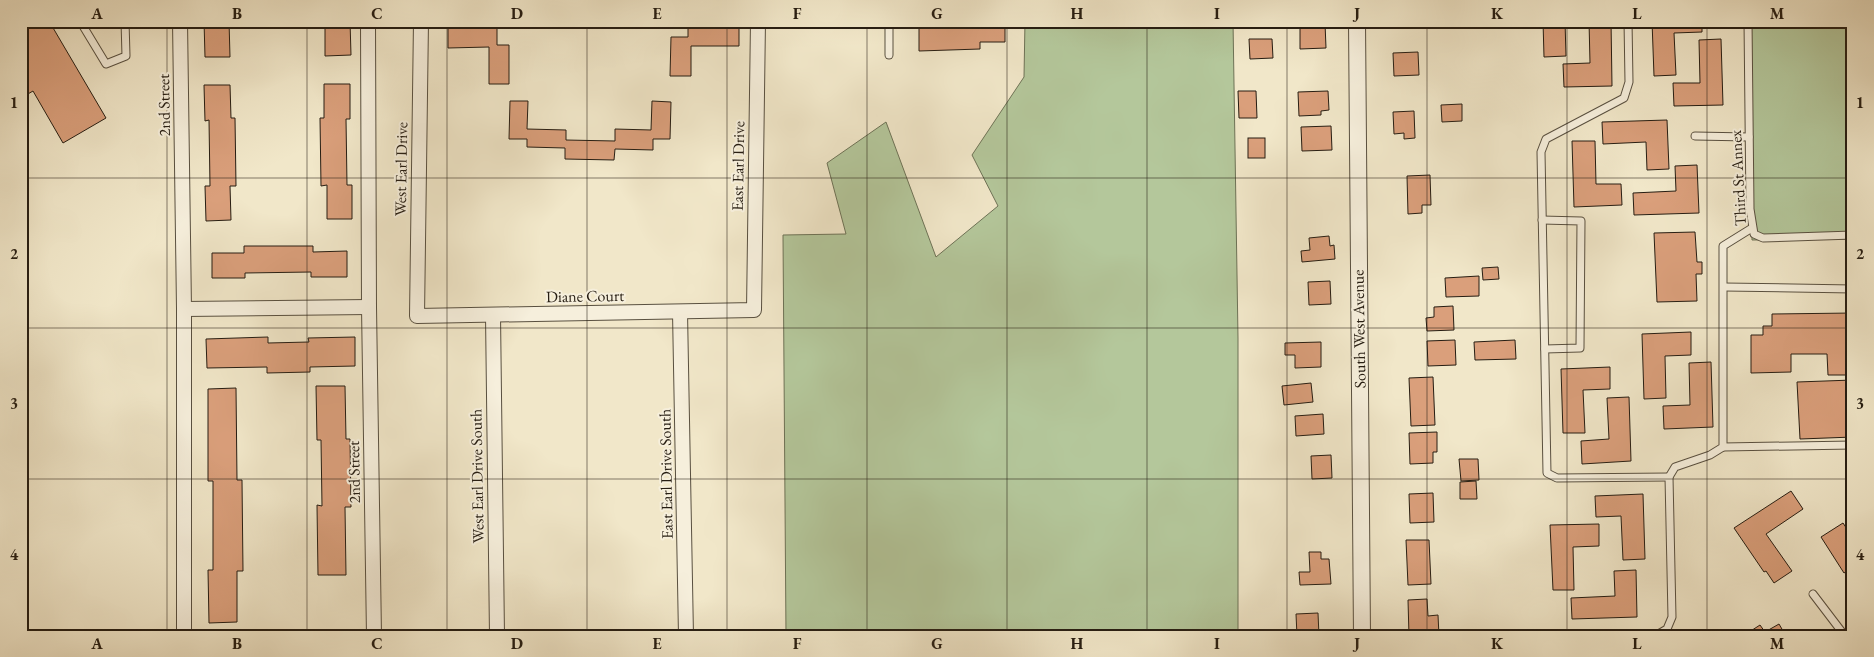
<svg xmlns="http://www.w3.org/2000/svg" width="1874" height="657" font-family="'EB Garamond',serif">
<style>
.green{fill:#b4c79b;stroke:#6d7256}
.building{fill:#da9f7b;stroke:#261d12}
.lines{fill:none;stroke-linecap:round;stroke-linejoin:round}
.service-casing{stroke:#595040;stroke-width:9}
.minor-casing{stroke:#595040;stroke-width:16}
.tertiary-casing{stroke:#595040;stroke-width:18}
.service{stroke:#f6efdc;stroke-width:7}
.minor{stroke:#f6efdc;stroke-width:14}
.tertiary{stroke:#f6efdc;stroke-width:16}
.grid{fill:none;stroke:#261d12;stroke-width:1;stroke-opacity:0.55}
.labels{text-anchor:middle;dominant-baseline:central;stroke-width:4;stroke-linejoin:round;paint-order:stroke}
.street-label{font-size:16px;fill:#261d12;stroke:#f6efdc}
.neatline{fill:none;stroke:#261d12;stroke-width:2}
.grid-label{font-size:16px;text-anchor:middle;font-weight:bold;fill:#261d12}
</style>
<rect width="100%" height="100%" fill="#f1e7c9"/>
<filter id="stains"><feTurbulence type="fractalNoise" baseFrequency=".004" numOctaves="4"/><feColorMatrix values="0 0 0 0 .2 0 0 0 0 .09 0 0 0 0 .02 0 0 0 .5 -.17"/></filter>
<radialGradient id="worn" r=".72"><stop offset=".6" stop-color="#630" stop-opacity="0"/><stop offset="1" stop-color="#630" stop-opacity=".3"/></radialGradient>
<g class="green">
<path d="M1025,21h208l5,317v298h-452l-3,-401 63,-1 -19,-71 59,-41 50,135 62,-51 -26,-51 52,-78z"/>
<path d="M1750,21h103v218l-101,1z"/>
</g>
<g class="building">
<path d="M21,21h28l57,97 -43,25 -30,-52 -12,7z"/>
<path d="M204,21h25l1,36h-25z"/>
<path d="M325,21h25l1,34 -26,1z"/>
<path d="M919,21h86v21h-25v7l-61,2z"/>
<path d="M1543,21h22l1,35 -22,1z"/>
<path d="M1589,21h22l1,65 -48,1 -1,-23 27,-1z"/>
<path d="M1652,21h50v11l-28,1 2,42 -22,1z"/>
<path d="M1300,23h25l1,25 -26,1z"/>
<path d="M688,26l51,1v19h-48v30h-21l1,-39h17z"/>
<path d="M448,28h49v17h12v39h-20v-37l-41,1z"/>
<path d="M1249,39h23l1,19 -23,1z"/>
<path d="M1721,39l2,66 -49,1 -1,-23h27l-1,-43z"/>
<path d="M1418,52l1,23 -25,1 -1,-23z"/>
<path d="M324,84h26v35h-4l1,66h5v34h-25v-34l-6,1 -1,-68h4z"/>
<path d="M204,85h26l1,33h4l1,68h-6l1,34 -25,1 -1,-35h5l-1,-66 -4,1z"/>
<path d="M1238,91h18l1,27h-18z"/>
<path d="M1328,91l1,19 -8,1v4l-22,1 -1,-24z"/>
<path d="M510,101h18l-1,28 39,1v10l49,1v-12l36,1 1,-29 19,1 -1,37h-17v11l-38,-1 -1,11 -49,-1v-11l-38,-1v-8h-18z"/>
<path d="M1462,104v17l-20,1 -1,-17z"/>
<path d="M1414,111l1,27 -11,1v-6l-10,1 -1,-22z"/>
<path d="M1667,120l2,49 -22,1 -1,-28 -43,2 -1,-22z"/>
<path d="M1331,126l1,24 -30,1 -1,-24z"/>
<rect x="1248" y="138" width="17" height="20"/>
<path d="M1572,141h23l1,43h25l1,21 -48,2z"/>
<path d="M1697,165l2,48 -65,2 -1,-22 43,-2 -1,-25z"/>
<path d="M1430,175l1,30h-9v8l-14,1 -1,-38z"/>
<path d="M1695,232l2,30h5v12h-6l1,27 -40,1 -3,-69z"/>
<path d="M1329,236l1,10 4,-1 1,14 -33,3 -1,-11 9,-1 -1,-12z"/>
<path d="M244,246h69v6l34,-1v26h-36v-5l-66,1v5h-33v-25h32z"/>
<path d="M1498,267l1,12 -16,1 -1,-12z"/>
<path d="M1479,276v20l-33,1 -1,-19z"/>
<path d="M1330,281l1,23 -22,1 -1,-23z"/>
<path d="M1453,306l1,24 -27,1 -1,-13 8,-1v-10z"/>
<path d="M1853,313v62h-25l-1,-21h-36v18l-40,1v-38h12v-9h9v-12z"/>
<path d="M1691,332v23l-26,1 1,42 -22,1 -2,-65z"/>
<path d="M268,337v6l41,-1 -1,-4 47,-1v29l-45,1v5l-43,1v-6l-60,1 -1,-29z"/>
<path d="M1455,340l1,25 -28,1 -1,-25z"/>
<path d="M1515,340l1,19 -41,1 -1,-18z"/>
<path d="M1321,342v25l-26,1v-13h-10v-12z"/>
<path d="M1711,362l2,65 -49,2 -1,-23 27,-1 -1,-42z"/>
<path d="M1610,367v22l-27,1 2,43h-22l-2,-64z"/>
<path d="M1433,377l2,48 -24,1 -2,-48z"/>
<path d="M1853,380v57l-53,2 -3,-57z"/>
<path d="M1311,383l2,19 -29,3 -2,-19z"/>
<path d="M316,386h29l1,53h4l1,68h-6l1,68h-28l-1,-70 5,1 -1,-66h-4z"/>
<path d="M236,388l1,92h5l1,91h-6v51l-28,1 -1,-53h5v-89h-5v-92z"/>
<path d="M1629,397l2,64 -49,3 -1,-23 28,-2 -2,-41z"/>
<path d="M1323,414l1,20 -28,2 -1,-20z"/>
<path d="M1437,432v20h-4v11l-23,1 -1,-31z"/>
<path d="M1331,455l1,23 -20,1 -1,-23z"/>
<path d="M1459,459h19l1,21 -18,1z"/>
<path d="M1476,481l1,18h-17v-17z"/>
<path d="M1791,491l12,18 -37,25 26,37 -18,12 -8,-12 -2,1 -30,-44z"/>
<path d="M1433,493l1,29 -24,1 -1,-29z"/>
<path d="M1643,494l2,65 -22,1 -2,-44 -25,1 -1,-21z"/>
<path d="M1843,523l10,15v29l-9,6 -23,-36z"/>
<path d="M1599,524v22l-26,1 1,43h-21l-3,-65z"/>
<path d="M1406,540h23l2,44 -23,1z"/>
<path d="M1309,552h12v7h8l2,25 -31,1 -1,-13h11z"/>
<path d="M1636,570l1,47 -65,2 -1,-21 44,-2 -1,-25z"/>
<path d="M1853,573v11l-5,-7z"/>
<path d="M1427,599l1,17 10,-1 1,21h-30l-1,-36z"/>
<path d="M1318,613l1,23h-22l-1,-22z"/>
<path d="M1779,624l7,12h-43l17,-11 5,7z"/>
</g>
<g class="lines">
<defs>
<g id="service">
<path d="M80,21l26,43 20,-8 -1,-35"/>
<path d="M889,21v34"/>
<path d="M1628,21l1,61 -5,16 -78,41 -5,13 6,321 10,5 112,-1"/>
<path d="M1748,21l2,188 4,25 9,4 90,-3"/>
<path d="M1695,136l54,1"/>
<path d="M1542,220l39,1 -1,127 -35,1"/>
<path d="M1724,287l129,2"/>
<path d="M1723,447l130,-2"/>
<path d="M1813,594l32,42"/>
<path d="M1655,636l12,-7 5,-12 -3,-140 6,-10 35,-12 13,-8v-201l29,-18"/>
</g>
<g id="minor">
<path d="M180,21l4,288v327"/>
<path d="M368,21l1,286 5,329"/>
<path d="M421,21l-4,295 337,-6 4,-289"/>
<path d="M184,309l185,-2"/>
<path d="M680,312l6,324"/>
<path d="M493,315l4,321"/>
</g>
<path id="tertiary" d="M1357,21l5,615"/>
</defs>
<use href="#service" class="service-casing"/>
<use href="#minor" class="minor-casing"/>
<use href="#tertiary" class="tertiary-casing"/>
<use href="#service" class="service"/>
<use href="#minor" class="minor"/>
<use href="#tertiary" class="tertiary"/>
</g>
<path class="grid" d="M167,21v615M307,21v615M447,21v615M587,21v615M727,21v615M867,21v615M1007,21v615M1147,21v615M1287,21v615M1427,21v615M1567,21v615M1707,21v615M21,178h1832M21,328h1832M21,479h1832"/>
<g class="labels">
<g class="street-label">
<text transform="translate(164 105) rotate(-91)">2nd Street</text>
<text transform="translate(738 166) rotate(-89)">East Earl Drive</text>
<text transform="translate(401 169) rotate(-89)">West Earl Drive</text>
<text transform="translate(1738 178) rotate(-93)">Third St Annex</text>
<text transform="translate(585 296) rotate(-1)">Diane Court</text>
<text transform="translate(1359 329) rotate(-91)">South West Avenue</text>
<text transform="translate(354 472) rotate(-91)">2nd Street</text>
<text transform="translate(666 474) rotate(-91)">East Earl Drive South</text>
<text transform="translate(477 476) rotate(-91)">West Earl Drive South</text>
</g>
</g>
<rect width="1874" height="657" fill="none" stroke="#f1e7c9" stroke-width="55"/>
<rect x="28" y="28" width="1818" height="602" class="neatline"/>
<g class="grid-label">
<text x="97" y="19">A</text>
<text x="237" y="19">B</text>
<text x="377" y="19">C</text>
<text x="517" y="19">D</text>
<text x="657" y="19">E</text>
<text x="797" y="19">F</text>
<text x="937" y="19">G</text>
<text x="1077" y="19">H</text>
<text x="1217" y="19">I</text>
<text x="1357" y="19">J</text>
<text x="1497" y="19">K</text>
<text x="1637" y="19">L</text>
<text x="1777" y="19">M</text>
<text x="14" y="108">1</text>
<text x="1860" y="108">1</text>
<text x="14" y="259">2</text>
<text x="1860" y="259">2</text>
<text x="14" y="409">3</text>
<text x="1860" y="409">3</text>
<text x="14" y="560">4</text>
<text x="1860" y="560">4</text>
<text x="97" y="649">A</text>
<text x="237" y="649">B</text>
<text x="377" y="649">C</text>
<text x="517" y="649">D</text>
<text x="657" y="649">E</text>
<text x="797" y="649">F</text>
<text x="937" y="649">G</text>
<text x="1077" y="649">H</text>
<text x="1217" y="649">I</text>
<text x="1357" y="649">J</text>
<text x="1497" y="649">K</text>
<text x="1637" y="649">L</text>
<text x="1777" y="649">M</text>
</g>
<rect width="100%" height="100%" filter="url(#stains)"/>
<rect width="100%" height="100%" fill="url(#worn)"/>
</svg>
